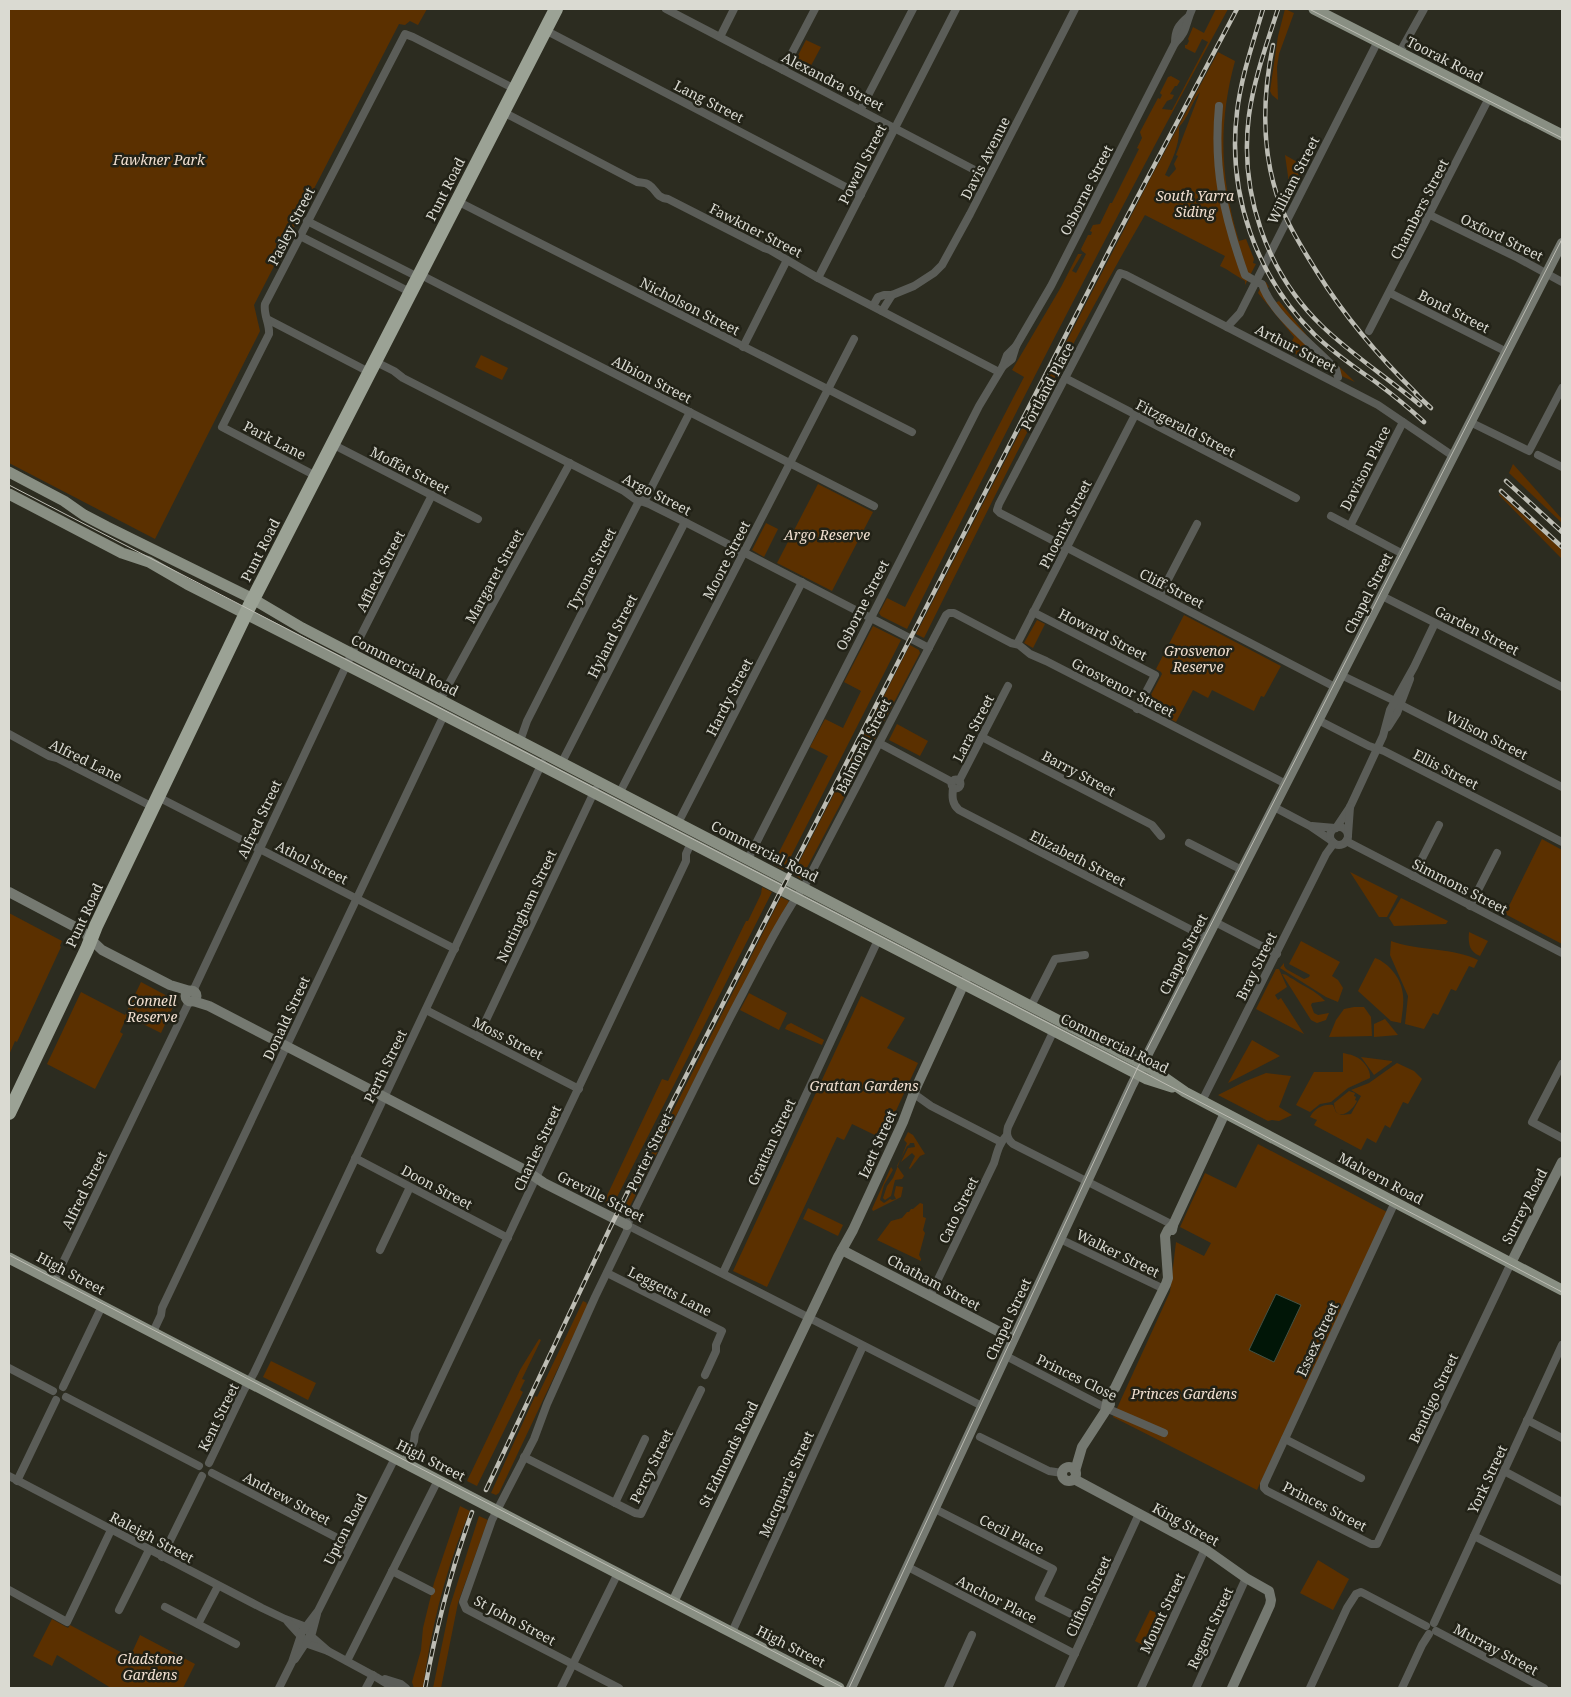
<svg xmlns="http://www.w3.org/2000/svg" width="1571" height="1697" font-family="'Noto Serif',serif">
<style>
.green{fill:#5b3000;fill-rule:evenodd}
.water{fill:#011607;stroke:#425144}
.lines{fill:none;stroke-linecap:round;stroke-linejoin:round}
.street{stroke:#5b5d58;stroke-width:8}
.secondary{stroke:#757971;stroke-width:10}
.primary{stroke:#898f83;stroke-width:11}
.highway{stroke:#9ba295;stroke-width:14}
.tram{stroke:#bdbdb4;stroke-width:1}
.rail-casing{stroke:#bdbdb4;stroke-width:4.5}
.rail{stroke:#222217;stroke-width:2.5;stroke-dasharray:8;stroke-linecap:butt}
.labels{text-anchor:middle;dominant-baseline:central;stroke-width:5;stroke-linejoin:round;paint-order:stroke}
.street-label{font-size:14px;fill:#dadad2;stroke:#222217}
.park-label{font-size:14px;font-style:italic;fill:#f1dfd0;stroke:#222217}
</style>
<rect width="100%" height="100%" fill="#2c2c20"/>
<g class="green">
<path d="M9,9h418l-9,16 -8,-4 -5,4 -6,-1 -145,281 6,26 -105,208 -146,-76z"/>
<path d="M1216,9h12c-111,204 -217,412 -321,620l-26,-13 -2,-3 8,-15 18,9 119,-230 -12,-7 49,-83 17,-33h4l-10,17 4,2 10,-19 -4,-3 -1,-2 7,-14h3l1,-3 -2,-1 3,-6 7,-1 10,-21h2l27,-54 -2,-1 5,-10 -2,-6 18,-34 2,1 2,-4 -2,-2 8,-16 3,-1 9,5 -3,5h-2l-5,8 4,1 -2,4 -5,2 -5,8 10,1 36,-68 -6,-3 -7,14 -10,-5v-3h2l2,-4 -1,-2 5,-12 11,6z"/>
<path d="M1285,9l9,4 -15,41 -2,13 1,33 -6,-5 -2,-4 2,-14 6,-41z"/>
<path d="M806,40l15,7 -15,28 -14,-8z"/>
<path d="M1218,52l17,9c-17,63 -15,117 4,180l7,-2 8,20 -1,4 3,1 -11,21v-4c-9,-5 -16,-11 -25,-15l5,-10 -80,-41c-80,137 -150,281 -221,423l-8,-4 232,-451zM1200,92l-24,63 2,1 -4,8 2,5 -7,8 -4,-2c7,-15 15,-30 14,-48 10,-10 12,-24 21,-35z"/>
<path d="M1285,155l21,12 -14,25 -2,-2z"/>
<path d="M1263,282h3l3,5 -3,3 9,13 4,-2 30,37 46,44 -25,-11 -8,-7 -11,-2 -23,-12 6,-13 -36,-44z"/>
<path d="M481,355l27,13 -6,12 -27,-13z"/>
<path d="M1513,464l49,55v4l-53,-50z"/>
<path d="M818,484l55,28 -41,79 -55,-28z"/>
<path d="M1500,494l62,56v9l-63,-64z"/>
<path d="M766,523l12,6 -14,28 -12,-7z"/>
<path d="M1184,615l97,51 -17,31 -3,-1 -7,15 -42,-21 -4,8 -15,-8 -17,32 -31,-16 17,-32 -1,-2 -5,-3z"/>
<path d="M1037,620l8,4 -12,24 -9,-5z"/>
<path d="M873,626l28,14 -117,230 -11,-6 55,-108 -18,-9 15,-28 18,9 18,-37 -17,-9z"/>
<path d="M910,645l9,5 1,3 -119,226 -8,-5z"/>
<path d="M897,724l31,17 -8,15 -31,-16z"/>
<path d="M1542,839l20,11v94l-57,-30z"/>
<path d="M1350,872l48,24 -11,21h-8z"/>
<path d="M762,887l10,5 -159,313 -7,-3 -3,2 59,-125 6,2 78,-160h2l13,-27z"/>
<path d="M781,897l8,4 -62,115 -97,190 1,3 -3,4 -5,-3z"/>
<path d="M1401,898l47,23 -2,3 -52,2 -5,-8z"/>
<path d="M9,913l53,28 -2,5 1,1 -44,95 -2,-1 -6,14z"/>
<path d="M1469,932l19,9 -8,15c-11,-4 -12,-13 -11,-24z"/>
<path d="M1301,941l39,21 -8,14 6,4 5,8 -5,14 -12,-5 -46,-29 4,-5v3l2,3 18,10 5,-2 1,-2 -21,-11z"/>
<path d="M1391,941c27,10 65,7 87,19l-4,8 -5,-2 -13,25 -5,-2 -13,26 -5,-2 -9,16 -19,-5 3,-28 -18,-41z"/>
<path d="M1375,958c14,5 27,21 28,37 1,9 -1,19 -2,28l-10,-2 -33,-30z"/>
<path d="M1276,969h3l8,18 -12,8 3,5 3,-2 23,36 -48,-25z"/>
<path d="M1282,974c5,0 6,3 11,5 11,8 22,11 31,21l1,1 -13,2 -1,2 3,8 4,2 11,-2 -3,7 -9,3 -6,-3z"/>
<path d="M141,982l30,16 3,7 -13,28 -34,-17 -7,16 3,2 -28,55 -48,-25 34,-72 44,23z"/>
<path d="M749,993l38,20 -8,17 -39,-20z"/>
<path d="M861,996l44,22 -18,30 31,15 -35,76 -31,-15 -8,16 -7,-3 -70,150 -34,-16z"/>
<path d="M1354,1007h10l7,10 1,19 -43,1 7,-17 8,-11z"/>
<path d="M1385,1019l13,16 -24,2v-13z"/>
<path d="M791,1023l33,17 -2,5 -37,-16 2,-4z"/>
<path d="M1252,1040l28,16 -52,27z"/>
<path d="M1343,1053c3,1 7,1 11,3 9,3 17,14 16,22l-22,10 -17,14 -11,2 -10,8 -14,-7 18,-33h29z"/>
<path d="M1361,1057l31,4v1l-18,13z"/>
<path d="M1397,1063l17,8 8,8 -14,25 -5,-2 -13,26 -5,-3 -9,18 -9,-5 -6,12 -47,-25 3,-5 -7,-3c5,-9 13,-13 23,-12l3,7 5,3 10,-1 10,-18 -10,-6 18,-7z"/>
<path d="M1266,1073l25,3 -12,31 13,8 -13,6 -7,-1 -4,1 -50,-26 28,-14z"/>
<path d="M1349,1091l6,2 -1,3 2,1 -1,3 2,1c-5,11 -22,23 -23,2z"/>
<path d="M908,1132l5,3 12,19 -5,2 -10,13 -1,-1 6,-12 -3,-3 -11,9 7,-14 7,-1 -1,-4h-4l-1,2 -2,1 -10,20 7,10 -2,3 -7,1 -4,16 -6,4 -2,-2 4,-12 6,-8 14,-35 -3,-3z"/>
<path d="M1258,1144l129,68 -130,278 -144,-73 57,-125 6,-50 28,14 7,-13 -31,-16 25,-54 31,15z"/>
<path d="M891,1167l2,3 -9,15 -4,15 4,3 6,-4 2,1 4,-1 -2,-4 2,-9 7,1 -2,10 -28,14 -1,-2z"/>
<path d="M920,1203l3,1v13l3,1 -3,12 2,3 -6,22 2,4v2l-44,-21 14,-19 11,-3 5,-6h2l2,-3h2z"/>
<path d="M808,1208l35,17 -5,11 -35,-17z"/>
<path d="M583,1301l4,2 -1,1 2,1 -89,188 -3,2 -5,-2 44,-97 2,1z"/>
<path d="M539,1339l2,1 -19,39 3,1 -5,10 3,2 -46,94 -10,-5 53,-111z"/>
<path d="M271,1361l45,22 -8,17 -45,-23z"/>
<path d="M460,1506l10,5c-24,56 -39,117 -47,177h-9l-2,-6 9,-32 2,-22 11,-45z"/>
<path d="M479,1516l9,4 -30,83 -17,85h-8l17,-82z"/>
<path d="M1318,1560l31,19 -16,31 -33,-17z"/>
<path d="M1150,1610l18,8 -15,32 -18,-9z"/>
<path d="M52,1619l16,9 2,-3 60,32 10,-22 55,29 -12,24h-72l-54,-33 -5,11 -19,-10z"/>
</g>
<path class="water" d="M1276,1294l25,11 -27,57 -25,-12z"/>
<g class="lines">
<g class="street">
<path d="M666,9l322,168"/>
<path d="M545,30l316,165"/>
<path d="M720,37l14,-28"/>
<path d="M1175,43c0,-12 3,-18 13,-26"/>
<path d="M1400,52l24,-43"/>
<path d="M783,70l32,-61"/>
<path d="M1219,106c-6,63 5,110 26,169l7,4"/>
<path d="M861,109l52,-100"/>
<path d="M503,112l134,70c4,1 8,0 12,3 8,5 6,12 19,14l96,49 6,2 48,28 181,94"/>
<path d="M457,201l455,231"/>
<path d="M1430,215l88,43 44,24"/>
<path d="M307,221l111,56"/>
<path d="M300,236l110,56"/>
<path d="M419,274l455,232"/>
<path d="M818,278l138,-269"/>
<path d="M1259,283l3,1c9,29 53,63 74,85l2,8"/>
<path d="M1390,293l117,59"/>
<path d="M873,306l5,-9 6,-2h8l22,-9 20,-13 8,-8 28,-51 105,-205"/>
<path d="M882,311l10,-16"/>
<path d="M267,319l102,53"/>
<path d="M1227,327l13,-14 138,-272"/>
<path d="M1369,331l120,-233"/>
<path d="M743,347l44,-87"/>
<path d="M374,361l20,10 9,7 221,113 11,8 14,5 36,18 244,126"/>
<path d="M1003,366l9,-7 4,-13 35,-60 124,-243c13,-12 10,-19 17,-34"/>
<path d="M1065,378l231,120"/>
<path d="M1470,422l59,29 33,-63"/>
<path d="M332,444l146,75"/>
<path d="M1538,455l24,12"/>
<path d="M316,476l-94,-49 47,-93c1,-10 -6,-20 -4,-30l140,-270 8,3 102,52"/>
<path d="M1331,516l72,38"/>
<path d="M1350,526l53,-104"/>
<path d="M1160,595l37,-71"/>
<path d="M1382,596l180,91"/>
<path d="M1033,612l122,63 -18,34"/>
<path d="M1017,644l118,-229"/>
<path d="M1341,675l54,26"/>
<path d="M1335,687l-335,-174 -3,-3 2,-6 121,-231 6,2 252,130 75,51"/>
<path d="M440,700l130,-237"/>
<path d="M1401,705l161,82"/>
<path d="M1318,720l51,26 15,5 178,91"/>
<path d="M1388,727l9,-14 13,-34"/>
<path d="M9,734l40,22 8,2 96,49"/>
<path d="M982,737l170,88 9,11"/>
<path d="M520,741l7,-20 111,-218 8,-5 44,-86"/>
<path d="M879,743l73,39"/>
<path d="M562,762l123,-240"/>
<circle cx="956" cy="784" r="4.5"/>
<path d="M959,781l49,-95"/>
<path d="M953,788c-1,9 -1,16 6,22l248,128"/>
<path d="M620,792l234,-453"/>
<path d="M158,797l297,152"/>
<path d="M1274,807l36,19 22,15"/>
<path d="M678,823l124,-241"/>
<path d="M1312,826l23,2"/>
<circle cx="1339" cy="836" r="9"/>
<path d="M1336,828l14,-21 33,-71 7,-26 24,-43 21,-44"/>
<path d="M1348,835l2,-28"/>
<path d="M1346,841l216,112"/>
<path d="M1189,843l53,27"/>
<path d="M748,859l231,-453 24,-40 4,-11 9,-9"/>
<path d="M1413,876l26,-51"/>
<path d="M1470,906l27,-53"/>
<path d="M1215,922l62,32"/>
<path d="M193,991l160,-340 79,-156"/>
<path d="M1031,1006l24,-47 30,-4"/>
<path d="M426,1010l153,79"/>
<path d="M1054,1030l-46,97c-2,7 -1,12 5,17l160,81"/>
<path d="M478,1037l117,-247"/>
<path d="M1562,1064l-30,58 30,16"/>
<path d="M917,1096l14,10 68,35"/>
<path d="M1202,1101l124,-247 8,-11"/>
<path d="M355,1158l153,80"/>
<path d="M1395,1202l-131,282v4l3,3 104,53h6l134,-281"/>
<path d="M627,1225l355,181"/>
<path d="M1060,1239l104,50"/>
<path d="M380,1250l30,-63"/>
<path d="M607,1273l115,58 -6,14v6l-11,24"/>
<path d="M723,1273l155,-333"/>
<path d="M54,1281l135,-279"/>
<path d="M930,1296l64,-133c3,-10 5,-20 13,-28"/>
<path d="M153,1332l8,-17 1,-7 282,-593"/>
<path d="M1006,1356l100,52 58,25"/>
<path d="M9,1368l44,23"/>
<path d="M63,1387l39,-81"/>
<path d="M66,1397l133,69"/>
<path d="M1527,1420l35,18"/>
<path d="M980,1437l69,34 13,2"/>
<path d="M1285,1439l76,39"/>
<path d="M524,1457l111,56 6,1 60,-124"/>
<path d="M209,1463l35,-73 10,-17 288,-610"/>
<path d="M404,1463l10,-22 1,-8c90,-191 182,-381 271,-572v-7l5,-11"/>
<path d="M1504,1471l58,31"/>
<path d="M212,1473l139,72"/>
<path d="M9,1476l253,132 23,11 21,8 6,10 16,14"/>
<path d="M17,1481l39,-81"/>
<path d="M615,1503l30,-64"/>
<path d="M935,1509l118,60 -14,29 50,25"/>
<path d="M1474,1536l88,45"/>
<path d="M162,1557l40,-81"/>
<path d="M908,1567l167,87"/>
<path d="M392,1571l39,20"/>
<path d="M9,1590l58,32 44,-92"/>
<path d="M165,1607l71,37"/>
<path d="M119,1610l30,-60"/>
<path d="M288,1622l20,22 20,7 48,26 18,11"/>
<path d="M1434,1623l128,-278"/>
<path d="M198,1624l20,-38"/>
<path d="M1436,1631l108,57"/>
<path d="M732,1632l131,-286"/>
<path d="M295,1659l17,-26 5,-19"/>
<path d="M347,1661l91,-181"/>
<path d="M385,1679l16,5 5,4"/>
<path d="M279,1688l13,-26 10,-30 16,-21 77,-153"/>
<path d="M366,1688l7,-13"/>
<path d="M561,1688l57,-115"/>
<path d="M619,1688l-153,-79 -3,-7 29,-82 42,-81 13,-35 48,-107 32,-66v-6c39,-78 76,-157 117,-234 19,-36 38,-74 62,-108l140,-268 3,-2h5l57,30 8,2 11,9 16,7 240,123"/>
<path d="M948,1688l24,-53"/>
<path d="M1059,1688l80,-174"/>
<path d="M1141,1688l64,-139"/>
<path d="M1196,1688l50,-110"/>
<path d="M1310,1688l37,-80 9,-14 5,-2 4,2 61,32"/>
<path d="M1402,1688l20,-43 7,-11"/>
</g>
<g class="secondary">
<path d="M9,892l72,38 21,20 68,35 20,6"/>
<circle cx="191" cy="996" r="5.5"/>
<path d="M193,1001l16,5 316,164 19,13 83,42"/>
<path d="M1172,1230l1,-5 52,-112"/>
<path d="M842,1250l171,89"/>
<path d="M1511,1263l51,-101"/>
<path d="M1106,1408c1,-8 3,-15 9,-20l51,-104 2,-6 -3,-42 3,-6 5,-5"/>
<circle cx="1069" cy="1474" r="7"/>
<path d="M1075,1471l7,-24 28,-43"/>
<path d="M1074,1479l131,70 41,29 23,13 2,9 -1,5 -38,83"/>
<path d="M673,1602l165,-345 15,-27 50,-108 12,-32 51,-111"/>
<path d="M851,1688l281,-603 430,-842"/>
</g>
<g class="primary">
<path d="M1314,9l248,126"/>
<path d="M9,472l55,29 20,14 23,12 146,72 49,29 50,26 800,415 33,23 377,198"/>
<path d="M9,494l113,59 27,9 38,22 191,97 769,398 25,8"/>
<path d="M9,1258l830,430"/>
</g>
<path class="highway" d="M9,1113l78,-164 9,-23 153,-319 307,-598"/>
<g class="tram">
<path d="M1309,9l253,129"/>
<path d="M9,485l1128,584 425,223"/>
<path d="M9,1255l835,433"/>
<path d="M849,1688l288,-619 425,-830"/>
</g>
<defs>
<g id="rail">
<path d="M1263,9c-10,34 -22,68 -26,103 -10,82 19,164 77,222 19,19 42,34 63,49 16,12 32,25 47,39"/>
<path d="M1278,9c-11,34 -24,70 -29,106 -10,77 17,157 73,211 30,29 66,52 98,79"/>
<path d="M1273,45c-11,54 -12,112 9,164 9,22 22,42 35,63 28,45 62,85 100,122"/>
<path d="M1416,394l15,14"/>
<path d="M1506,481l56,51"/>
<path d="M1501,491l61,56"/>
<path d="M486,1490l124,-262 40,-82 461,-899 126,-238"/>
<path d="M425,1688c11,-60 26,-118 47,-176"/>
</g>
</defs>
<use href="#rail" class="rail-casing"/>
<use href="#rail" class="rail"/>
</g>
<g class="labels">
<g class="street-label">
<text transform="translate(1445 59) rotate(27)">Toorak Road</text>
<text transform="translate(833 81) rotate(27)">Alexandra Street</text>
<text transform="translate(709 101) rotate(27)">Lang Street</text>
<text transform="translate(985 158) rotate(-63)">Davis Avenue</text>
<text transform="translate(862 164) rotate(-63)">Powell Street</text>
<text transform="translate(1293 180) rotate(-63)">William Street</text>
<text transform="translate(445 189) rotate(-63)">Punt Road</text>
<text transform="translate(1086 190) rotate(-63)">Osborne Street</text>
<text transform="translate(1419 209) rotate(-63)">Chambers Street</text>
<text transform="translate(291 226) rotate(-63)">Pasley Street</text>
<text transform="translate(756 230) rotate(27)">Fawkner Street</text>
<text transform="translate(1502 237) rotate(26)">Oxford Street</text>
<text transform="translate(690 306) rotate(27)">Nicholson Street</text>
<text transform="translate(1454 311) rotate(27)">Bond Street</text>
<text transform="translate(1296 348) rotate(27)">Arthur Street</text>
<text transform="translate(652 379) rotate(27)">Albion Street</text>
<text transform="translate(1047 386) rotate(-62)">Portland Place</text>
<text transform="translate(1186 428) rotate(27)">Fitzgerald Street</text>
<text transform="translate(275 440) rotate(27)">Park Lane</text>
<text transform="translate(1365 468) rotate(-63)">Davison Place</text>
<text transform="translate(410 470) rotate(27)">Moffat Street</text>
<text transform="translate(657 494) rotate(27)">Argo Street</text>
<text transform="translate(1065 524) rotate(-63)">Phoenix Street</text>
<text transform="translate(260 550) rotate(-63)">Punt Road</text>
<text transform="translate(726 560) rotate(-63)">Moore Street</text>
<text transform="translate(591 569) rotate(-63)">Tyrone Street</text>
<text transform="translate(380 571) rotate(-63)">Affleck Street</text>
<text transform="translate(494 576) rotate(-61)">Margaret Street</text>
<text transform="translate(1172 588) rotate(27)">Cliff Street</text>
<text transform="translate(1368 593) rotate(-63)">Chapel Street</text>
<text transform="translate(862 605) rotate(-63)">Osborne Street</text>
<text transform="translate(1477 630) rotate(27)">Garden Street</text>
<text transform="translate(1103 634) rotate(27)">Howard Street</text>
<text transform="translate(612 636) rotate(-63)">Hyland Street</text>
<text transform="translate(405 665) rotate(27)">Commercial Road</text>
<text transform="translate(1123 687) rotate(27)">Grosvenor Street</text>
<text transform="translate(729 697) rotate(-63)">Hardy Street</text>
<text transform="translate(973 728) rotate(-63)">Lara Street</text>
<text transform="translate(1487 735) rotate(27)">Wilson Street</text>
<text transform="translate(863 746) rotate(-63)">Balmoral Street</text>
<text transform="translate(86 760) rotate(26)">Alfred Lane</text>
<text transform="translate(1446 769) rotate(27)">Ellis Street</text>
<text transform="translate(1079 773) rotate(28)">Barry Street</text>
<text transform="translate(259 819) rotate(-65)">Alfred Street</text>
<text transform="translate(765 851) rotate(27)">Commercial Road</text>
<text transform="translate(1078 858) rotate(27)">Elizabeth Street</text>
<text transform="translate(312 862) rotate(27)">Athol Street</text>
<text transform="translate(1460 886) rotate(27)">Simmons Street</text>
<text transform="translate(526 906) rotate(-65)">Nottingham Street</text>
<text transform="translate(84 915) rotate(-65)">Punt Road</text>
<text transform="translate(1183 954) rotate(-63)">Chapel Street</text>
<text transform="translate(1256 966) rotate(-64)">Bray Street</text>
<text transform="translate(286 1018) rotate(-65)">Donald Street</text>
<text transform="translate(508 1038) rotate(27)">Moss Street</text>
<text transform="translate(1115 1043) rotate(26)">Commercial Road</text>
<text transform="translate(385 1066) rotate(-64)">Perth Street</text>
<text transform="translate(771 1142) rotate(-65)">Grattan Street</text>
<text transform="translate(877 1144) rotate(-66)">Izett Street</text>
<text transform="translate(537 1148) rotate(-65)">Charles Street</text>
<text transform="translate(649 1152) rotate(-64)">Porter Street</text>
<text transform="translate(1381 1178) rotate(28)">Malvern Road</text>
<text transform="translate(437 1187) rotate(28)">Doon Street</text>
<text transform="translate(84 1190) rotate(-64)">Alfred Street</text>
<text transform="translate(601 1196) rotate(27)">Greville Street</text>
<text transform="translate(1524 1206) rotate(-63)">Surrey Road</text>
<text transform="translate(958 1210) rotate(-64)">Cato Street</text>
<text transform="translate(1118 1253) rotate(26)">Walker Street</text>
<text transform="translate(71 1273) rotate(28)">High Street</text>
<text transform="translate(934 1282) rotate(28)">Chatham Street</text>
<text transform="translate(670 1291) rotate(27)">Leggetts Lane</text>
<text transform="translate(1008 1319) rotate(-65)">Chapel Street</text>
<text transform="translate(1317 1339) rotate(-65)">Essex Street</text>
<text transform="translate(1077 1377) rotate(26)">Princes Close</text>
<text transform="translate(1433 1398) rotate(-65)">Bendigo Street</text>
<text transform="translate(218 1417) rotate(-64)">Kent Street</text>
<text transform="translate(728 1454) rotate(-64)">St Edmonds Road</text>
<text transform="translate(431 1460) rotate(27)">High Street</text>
<text transform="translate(651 1466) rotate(-64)">Percy Street</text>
<text transform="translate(1487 1479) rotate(-65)">York Street</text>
<text transform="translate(786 1484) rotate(-66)">Macquarie Street</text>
<text transform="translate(287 1498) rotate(28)">Andrew Street</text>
<text transform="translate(1325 1506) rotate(27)">Princes Street</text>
<text transform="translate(1186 1524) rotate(29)">King Street</text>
<text transform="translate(345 1529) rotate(-63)">Upton Road</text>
<text transform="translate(1012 1534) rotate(27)">Cecil Place</text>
<text transform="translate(152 1537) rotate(28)">Raleigh Street</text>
<text transform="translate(1088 1596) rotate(-65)">Clifton Street</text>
<text transform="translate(997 1599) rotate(27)">Anchor Place</text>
<text transform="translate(1162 1613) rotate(-65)">Mount Street</text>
<text transform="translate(515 1620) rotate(28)">St John Street</text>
<text transform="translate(1210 1628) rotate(-65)">Regent Street</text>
<text transform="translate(791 1646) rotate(27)">High Street</text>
<text transform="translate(1496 1649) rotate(28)">Murray Street</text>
</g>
<g class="park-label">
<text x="159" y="159">Fawkner Park</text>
<text x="1195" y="195">South Yarra<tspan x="1195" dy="16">Siding</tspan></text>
<text x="827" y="534">Argo Reserve</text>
<text x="1198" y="650">Grosvenor<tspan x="1198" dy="16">Reserve</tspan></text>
<text x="152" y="1000">Connell<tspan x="152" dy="16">Reserve</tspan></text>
<text x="864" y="1085">Grattan Gardens</text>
<text x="1184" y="1393">Princes Gardens</text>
<text x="150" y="1658">Gladstone<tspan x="150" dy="16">Gardens</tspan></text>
</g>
</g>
<rect width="1571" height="1697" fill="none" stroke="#dadad2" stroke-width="20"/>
</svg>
